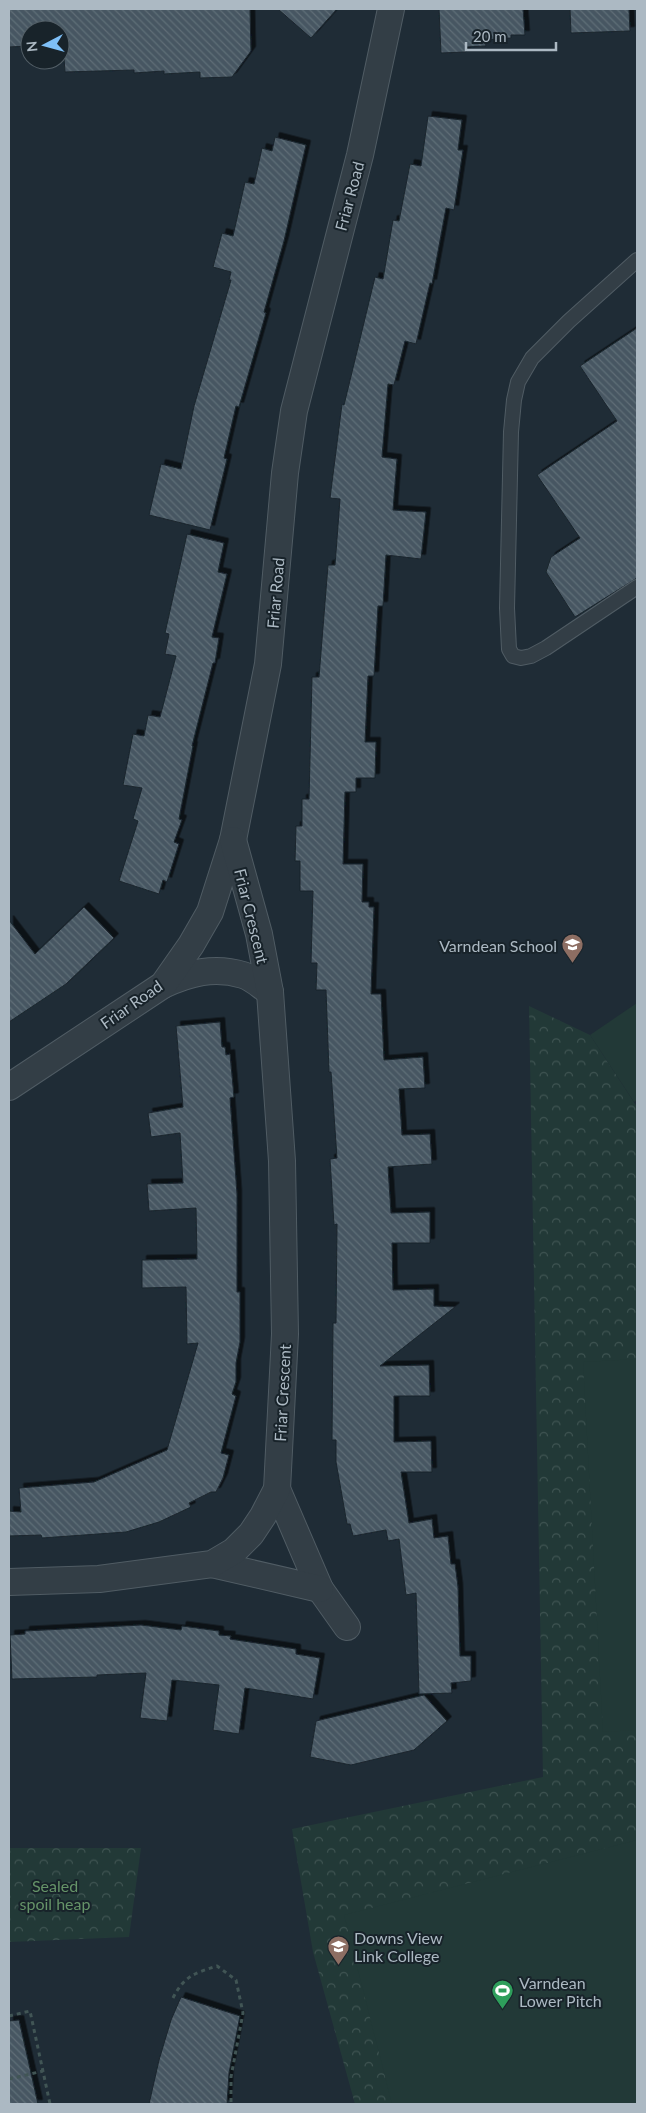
<svg xmlns="http://www.w3.org/2000/svg" width="646" height="2113" font-family="Lato,sans-serif">
<style>
.park{fill:url(#park-crowns)}
.pitch{fill:#223937}
.building{fill:url(#building-back-hatch);stroke:#1a252d;filter:url(#shadow)}
.lines{fill:none;stroke-linecap:round;stroke-linejoin:round}
.lane-casing{stroke:#505c64;stroke-width:16}
.street-casing{stroke:#505c64;stroke-width:28}
.path{stroke:#415555;stroke-width:3;stroke-dasharray:4 4;stroke-linecap:butt}
.lane{stroke:#333e46;stroke-width:14}
.street{stroke:#333e46;stroke-width:26}
.labels{text-anchor:middle;dominant-baseline:central;stroke-width:4;stroke-linejoin:round;paint-order:stroke}
.street-label{font-size:16px;fill:#acb9c3;stroke:#18232a}
.poi-label{font-size:16px;fill:#acb9c3;stroke:#18232a;text-anchor:start}
.park-label{font-size:16px;fill:#659368;stroke:#18232a}
</style>
<defs>
<pattern id="park-crowns" width="20" height="18" patternUnits="userSpaceOnUse" patternTransform="scale(1.25)"><rect width="20" height="18" fill="#223937"/><path d="M2 6a3 3 0 1 1 6 0M12 15a3 3 0 1 1 6 0" fill="none" stroke="#3f5452"/></pattern>
<pattern id="building-back-hatch" width="6" height="6" patternUnits="userSpaceOnUse" patternTransform="scale(1.25)"><rect width="6" height="6" fill="#475762"/><path d="M-1 5l2 2M0 0l6 6M5-1l2 2" fill="none" stroke="#5f6d77"/></pattern>
<filter id="shadow"><feDropShadow dx="4.5" dy="-4.5" stdDeviation="0" flood-color="#0009"/></filter>
</defs>
<rect width="100%" height="100%" fill="#1f2c36"/>
<g class="park">
<path d="M529,1006l61,29 47,72v997h-282l-42,-152 -21,-123 251,-52z"/>
<path d="M9,1848h132l-12,89 -120,5z"/>
</g>
<g class="pitch">
<path d="M637,1003v97l-3,2 -44,-67z"/>
<path d="M637,1359v371l-34,2 -20,-370z"/>
<path d="M637,1840v264h-245l-48,-189z"/>
</g>
<g class="building">
<path d="M9,9h241l1,42 -19,26 -32,1v-6l-36,2v-3l-30,2v-3l-69,2 -2,-28h-3v-14h-30v16l-21,1z"/>
<path d="M278,9h59l-26,29z"/>
<path d="M439,9h84l2,26h-14v3l-26,2 1,6 -20,1v5l-25,1z"/>
<path d="M570,9h59l1,22 -59,2z"/>
<path d="M428,116l34,4 -4,30h5l-9,60 -8,-2 -14,76 -2,-1 -14,61 -11,-3 -11,44 -6,-1 -6,73 15,2 -4,51 33,2 -5,47 -35,-4 -3,51h-5l-4,70h-6l-3,66h11l-1,36h-19v14h-11l-2,72h20l-1,38h7v5h5l-3,87h10l3,66 39,-3 2,31 -26,1 3,46 28,-1 2,30 -44,3 3,46 39,-1v31h-38l1,47 41,-1v17l21,1 -75,59 49,-1 1,31h-36v46l37,-1 1,31h-31l8,51 23,-4 2,19 14,-2 3,28h4l3,23 2,69h11v25l-20,2 1,10 -33,1 -3,-101 -10,2 -7,-56 -11,2 -2,-11 -33,6 -3,-12h-3l-11,-62v-22h-4l1,-117h3l1,-99 -3,1 -4,-66 7,-1 -6,-86h-2l-3,-82h-10l1,-27h-6l2,-72h-13v-30h-5l1,-35h6v-27h7l3,-122h7l9,-112h7l5,-66 -10,-1 12,-94 2,1 31,-128 8,2 10,-59 6,1 11,-57 11,2z"/>
<path d="M275,137l31,8 -22,96 -20,71 2,1 -27,94 -3,-1 -12,52 3,1 -17,71 -61,-15 12,-51 20,5 13,-63 37,-126h-2l2,-8 -18,-5 9,-34 11,3 12,-54 9,2 8,-36 10,3z"/>
<path d="M637,328v250l-62,39 -29,-45 5,-15 29,-19 -43,-63 80,-54 -37,-55z"/>
<path d="M187,534l37,9 -6,29 9,2 -15,63 7,1 -4,25h-2l-21,83h1l-14,73 3,1 -8,22 5,2 -12,38 -4,-2 -4,14 -40,-13 19,-60 -5,-2 9,-31 -19,-3 10,-51 11,2 4,-21 12,2 16,-61 -11,-2 4,-20 -4,-1z"/>
<path d="M84,907l30,31 -48,46 -57,38v-102l26,34z"/>
<path d="M220,1022l2,25h3l1,8 4,-1 4,43 -4,1 7,96v98h3v50l-4,21v19l-4,12 4,2 -15,57 8,2 -6,23 -7,14h-5l-22,11 2,4 -32,15 -33,10 -84,6 -1,-3 -32,1v-25l12,1 -2,-24 75,-6 73,-32 31,-107 -11,1 -1,-57 -44,1v-28l55,-1 -1,-51 -47,3 -2,-27 36,-1 -3,-50 -29,4 -3,-24 35,-6 -7,-81z"/>
<path d="M141,1625l40,5 1,-4 37,5v4l12,1 -1,3 66,10v5l24,4 -7,41 -68,-11 -6,46 -26,-4 6,-45 -47,-5 -5,41 -27,-3 6,-45 -49,2v2l-85,2 -2,-44 15,-1v-3z"/>
<path d="M424,1695l23,26 -33,29 -63,15 -41,-8 6,-36z"/>
<path d="M181,1997l59,19 -11,57 -2,31h-78l10,-44 12,-40z"/>
<path d="M19,2020l19,84h-29v-83z"/>
</g>
<g class="lines">
<defs>
<path id="lane" d="M637,260l-68,61 -37,37 -14,24 -4,18 -3,32 -4,176 2,41 4,7 8,2 10,-2 15,-8 91,-61"/>
<g id="street">
<path d="M163,985c26,-12 51,-19 80,-10 10,3 19,12 27,17"/>
<path d="M9,1087l154,-102 28,-40 19,-33 23,-72 35,-176 17,-191 9,-62 66,-256 31,-146"/>
<path d="M277,1489l43,100 27,38"/>
<path d="M212,1564l108,25"/>
<path d="M9,1582l90,-3 113,-15 22,-13 17,-17 12,-18 14,-27 8,-155 -3,-173 -12,-169 -11,-58 -26,-94"/>
</g>
</defs>
<use href="#lane" class="lane-casing"/>
<use href="#street" class="street-casing"/>
<g class="path">
<path d="M173,1998c11,-22 22,-25 44,-32l19,14 7,33 -12,64v27"/>
<path d="M9,2016l21,-5 20,93"/>
<path d="M9,2079l34,-8"/>
</g>
<use href="#lane" class="lane"/>
<use href="#street" class="street"/>
</g>
<defs>
<symbol id="school-pin" viewBox="-11 -11 22 30"><path d="M0 17L-7.5 6A9.5 9.5 0 1 1 7.5 6Z" fill="#8d6e63" stroke="#18232a"/><path d="M0-5L7-2L0 1L-7-2ZM-4 1L0 2.5L4 1V4Q0 6-4 4Z" fill="#fff"/></symbol>
<symbol id="university-pin" viewBox="-11 -11 22 30"><path d="M0 17L-7.5 6A9.5 9.5 0 1 1 7.5 6Z" fill="#8d6e63" stroke="#18232a"/><path d="M0-5L7-2L0 1L-7-2ZM-4 1L0 2.5L4 1V4Q0 6-4 4Z" fill="#fff"/></symbol>
<symbol id="stadium-pin" viewBox="-11 -11 22 30"><path d="M0 17L-7.5 6A9.5 9.5 0 1 1 7.5 6Z" fill="#2e9e5b" stroke="#18232a"/><path d="M0-5a6.5 5 0 1 0 0 10a6.5 5 0 1 0 0-10ZM-3.5-1.8h7v3.6h-7Z" fill="#fff"/></symbol>
</defs>
<g fill-rule="evenodd">
<use href="#school-pin" x="560" y="932" width="25" height="34"/>
<use href="#university-pin" x="326" y="1934" width="25" height="34"/>
<use href="#stadium-pin" x="490" y="1978" width="25" height="34"/>
</g>
<g class="labels">
<g class="street-label">
<text transform="translate(349 196) rotate(-75)">Friar Road</text>
<text transform="translate(275 593) rotate(-85)">Friar Road</text>
<text transform="translate(252 916) rotate(76)">Friar Crescent</text>
<text transform="translate(131 1004) rotate(-35)">Friar Road</text>
<text transform="translate(282 1393) rotate(-87)">Friar Crescent</text>
</g>
<g class="poi-label">
<text x="557" y="945" text-anchor="end">Varndean School</text>
<text x="354" y="1937">Downs View<tspan x="354" dy="18">Link College</tspan></text>
<text x="519" y="1982">Varndean<tspan x="519" dy="18">Lower Pitch</tspan></text>
</g>
<g class="park-label">
<text x="55" y="1885">Sealed<tspan x="55" dy="18">spoil heap</tspan></text>
</g>
</g>
<rect width="646" height="2113" fill="none" stroke="#acb9c3" stroke-width="20"/>
<g transform="translate(45 45) rotate(264)"><circle r="24" fill="#18232a" stroke="#535f67"/>
<path d="M0-4L9 19L0 12L-9 19Z" fill="#7ebff7"/>
<text y="-8" font-size="14" font-weight="bold" text-anchor="middle" fill="#acb9c3">N</text>
</g>
<path d="M466 42v8h90v-8" fill="none" stroke="#acb9c3" stroke-width="2.5"/>
<text x="473" y="42" font-size="15" fill="#acb9c3" stroke="#18232a" stroke-width="4" paint-order="stroke">20 m</text>
</svg>
